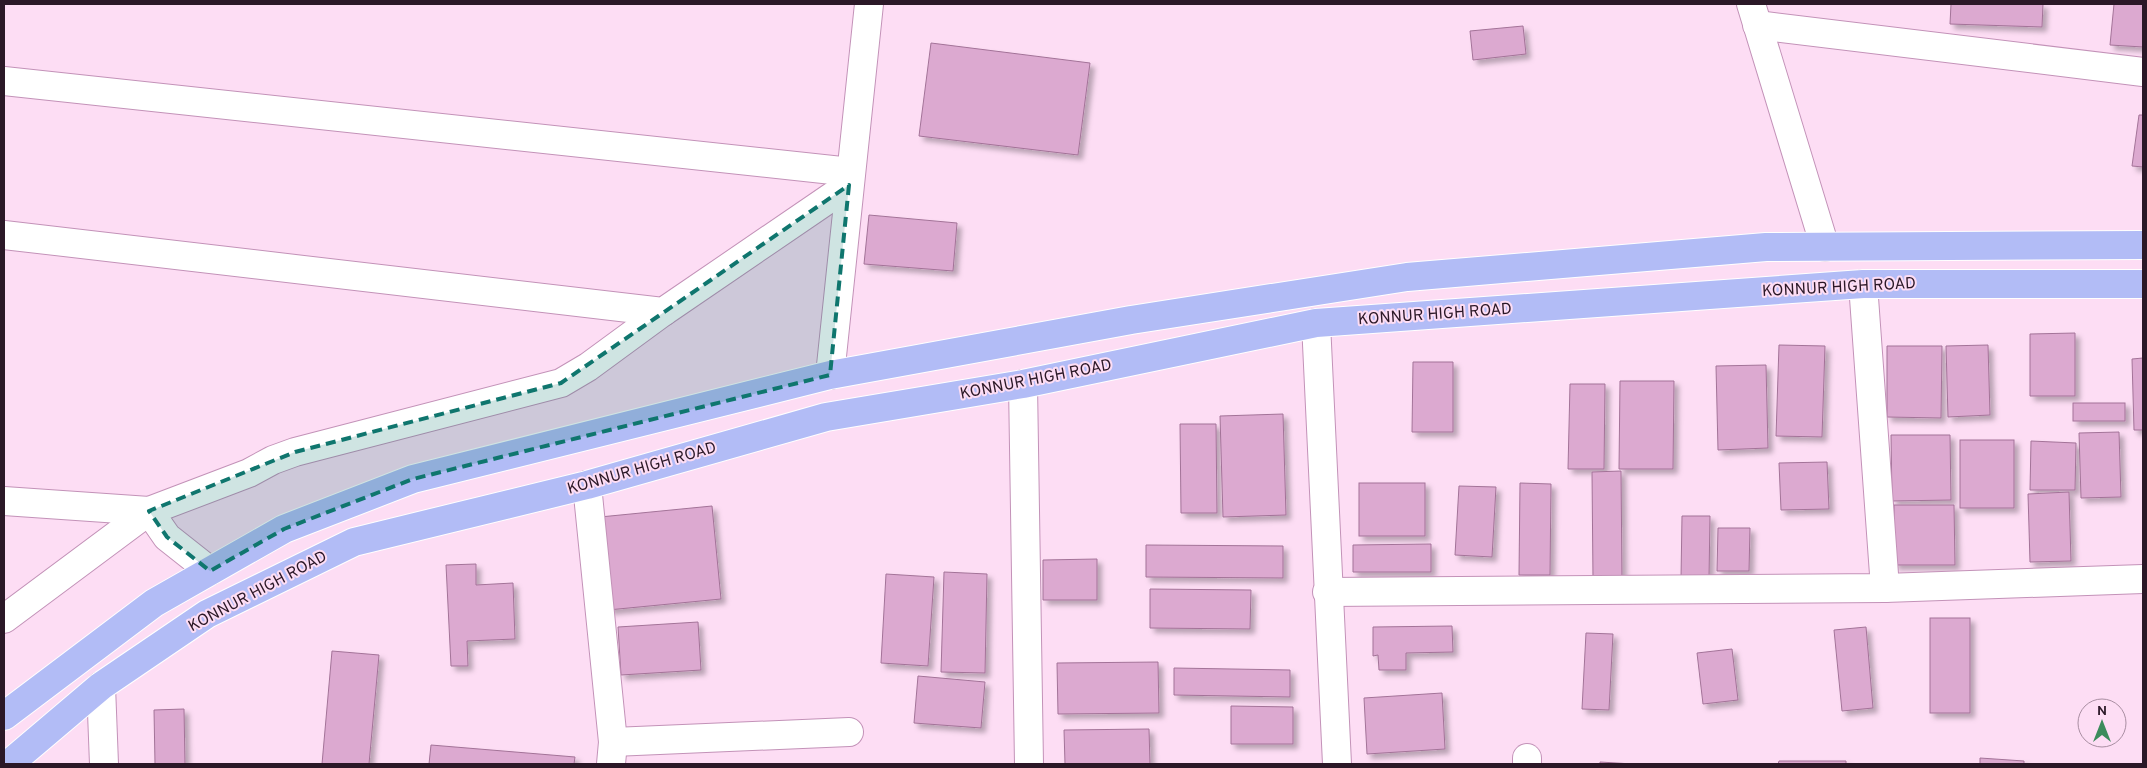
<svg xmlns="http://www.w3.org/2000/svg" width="2147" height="768" font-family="Overpass,sans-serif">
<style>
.building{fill:#dca9d0;stroke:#a37398;filter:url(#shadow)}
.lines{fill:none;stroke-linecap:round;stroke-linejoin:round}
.minor-casing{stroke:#c392b8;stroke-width:30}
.tertiary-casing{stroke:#c392b8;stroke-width:30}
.primary-casing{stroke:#fff;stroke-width:30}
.minor{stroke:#fff;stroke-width:28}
.tertiary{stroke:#fff;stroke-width:28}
.primary{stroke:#b2bcf6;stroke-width:28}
.marked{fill:#0f766e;fill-opacity:0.2;stroke:#0f766e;stroke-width:4;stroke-dasharray:10 6;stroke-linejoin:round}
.labels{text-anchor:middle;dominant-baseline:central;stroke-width:4;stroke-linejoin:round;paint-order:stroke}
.street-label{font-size:16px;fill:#2b1827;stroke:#fdddf4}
</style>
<defs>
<filter id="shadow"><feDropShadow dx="4.5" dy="4.5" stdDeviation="2.5" flood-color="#0004"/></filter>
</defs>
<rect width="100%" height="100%" fill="#fdddf4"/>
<g class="building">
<path d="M1951,4h92l-1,23 -92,-3z"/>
<path d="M2114,4h29v43l-33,-2z"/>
<path d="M1523,26l3,28 -53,6 -3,-29z"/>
<path d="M931,43l159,20 -12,92 -159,-19z"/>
<path d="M2139,115h4v52l-11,-1z"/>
<path d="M869,215l88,8 -4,48 -89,-7z"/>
<path d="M2075,333v63h-45v-62z"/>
<path d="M1779,345l46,1 -3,91 -46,-1z"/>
<path d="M1988,345l2,70 -42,2 -2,-71z"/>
<path d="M1887,346h55l-1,72 -54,-1z"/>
<path d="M2143,358v72h-9l-2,-71z"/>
<path d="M1413,362h40v70h-41z"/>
<path d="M1766,365l2,83 -50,2 -2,-84z"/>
<path d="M1620,381h54l-1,88h-54z"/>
<path d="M1570,384h35l-1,85h-36z"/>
<rect x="2073" y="403" width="52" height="18"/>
<path d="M1283,414l3,101 -63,2 -3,-101z"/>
<path d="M1180,424h36l1,89h-36z"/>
<path d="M2119,432l2,65 -40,1 -2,-65z"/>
<path d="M1891,435h59l1,65 -59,1z"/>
<rect x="1960" y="440" width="54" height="68"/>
<path d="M2031,441l45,2 -1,47h-45z"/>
<path d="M1827,462l2,47 -48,1 -2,-47z"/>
<path d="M1621,471l1,108h-29l-1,-107z"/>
<rect x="1359" y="483" width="66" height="53"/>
<path d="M1520,483l31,1 -1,91h-31z"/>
<path d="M1459,486l37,1 -4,70 -37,-2z"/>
<path d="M2069,492l2,69 -41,1 -2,-68z"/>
<path d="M1894,505h60l1,60h-61z"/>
<path d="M712,506l9,93 -113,11 -8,-93z"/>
<path d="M1682,516h28l-1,62h-28z"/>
<path d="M1718,528h32l-1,43h-32z"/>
<path d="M1431,544v28h-78v-27z"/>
<path d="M1146,545l137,1v32l-137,-1z"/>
<path d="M1097,559v41h-54v-40z"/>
<path d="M476,564v21l37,-2 2,56 -48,2 1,25h-17l-5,-101z"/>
<path d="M944,572l43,2 -2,99 -44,-1z"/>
<path d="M886,574l48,3 -6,89 -47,-3z"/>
<path d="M1150,589l101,1 -1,39 -100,-1z"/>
<rect x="1930" y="618" width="40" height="95"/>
<path d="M698,622l3,48 -80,5 -3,-48z"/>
<path d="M1452,626l1,26 -47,1v17h-27l-1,-15 -5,1v-29z"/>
<path d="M1866,627l7,81 -31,3 -8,-81z"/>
<path d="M1586,633l27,1 -4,76 -27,-1z"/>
<path d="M1732,649l6,51 -35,4 -6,-51z"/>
<path d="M332,651l47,4 -10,109h-47z"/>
<path d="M1158,662l1,51 -101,1 -1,-51z"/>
<path d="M1174,668l116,2v27l-116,-2z"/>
<path d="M918,676l67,6 -4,46 -67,-5z"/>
<path d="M1442,693l3,56 -78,5 -3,-56z"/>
<path d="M1231,706l62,1v37h-62z"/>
<path d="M184,709l1,55h-30l-1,-54z"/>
<path d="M1149,729l1,35h-85l-1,-34z"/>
<path d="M431,745l144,12 -1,7h-145z"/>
<path d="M1980,758l44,3v3h-44z"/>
<path d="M1779,761h67v3h-68z"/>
<path d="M1600,762l33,2h-33z"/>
</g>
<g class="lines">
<defs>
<g id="minor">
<path d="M1751,4l74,243"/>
<path d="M1757,25l386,47"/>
<path d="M4,81l847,91"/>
<path d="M4,235l659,77 186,-127"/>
<path d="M1863,284l22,304"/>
<path d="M830,375l39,-371"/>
<path d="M1023,384l6,380"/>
<path d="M587,485l26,257 -2,22"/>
<path d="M4,501l145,10 18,26 43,34"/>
<path d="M1327,592l558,-4 258,-9"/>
<path d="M4,619l145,-108 100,-38 24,-13 22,-8 266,-69 27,-16 75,-55"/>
<path d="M101,686l3,78"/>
<path d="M613,742l236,-10"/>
<path d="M1527,758v6"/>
</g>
<path id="tertiary" d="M1316,323l21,441"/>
<g id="primary">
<path d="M4,716l150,-113 130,-74 129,-50 417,-104 301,-55 276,-43 359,-30 377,-2"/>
<path d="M9,764l92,-78 106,-72 147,-72 233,-57 239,-68 197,-33 293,-61 547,-39h280"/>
</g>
</defs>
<use href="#minor" class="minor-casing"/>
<use href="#tertiary" class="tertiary-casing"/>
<use href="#primary" class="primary-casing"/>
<use href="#minor" class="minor"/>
<use href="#tertiary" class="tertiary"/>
<use href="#primary" class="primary"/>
</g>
<path class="marked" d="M849,185l-19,190 -417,104 -129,50 -74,42 -43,-34 -18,-26 146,-59 266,-69z"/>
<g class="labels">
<g class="street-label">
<text transform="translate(1839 288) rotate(-3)">KONNUR HIGH ROAD</text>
<text transform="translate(1435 315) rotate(-4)">KONNUR HIGH ROAD</text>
<text transform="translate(1036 380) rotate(-11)">KONNUR HIGH ROAD</text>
<text transform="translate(642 469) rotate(-16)">KONNUR HIGH ROAD</text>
<text transform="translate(258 592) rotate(-28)">KONNUR HIGH ROAD</text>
</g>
</g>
<rect width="2147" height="768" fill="none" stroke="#2b1827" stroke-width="10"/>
<g transform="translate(2102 723)"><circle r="24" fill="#fdddf4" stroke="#a98ea2"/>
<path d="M0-4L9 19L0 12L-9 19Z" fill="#3c8c5c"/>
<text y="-8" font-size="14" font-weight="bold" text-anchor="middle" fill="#2b1827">N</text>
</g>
</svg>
